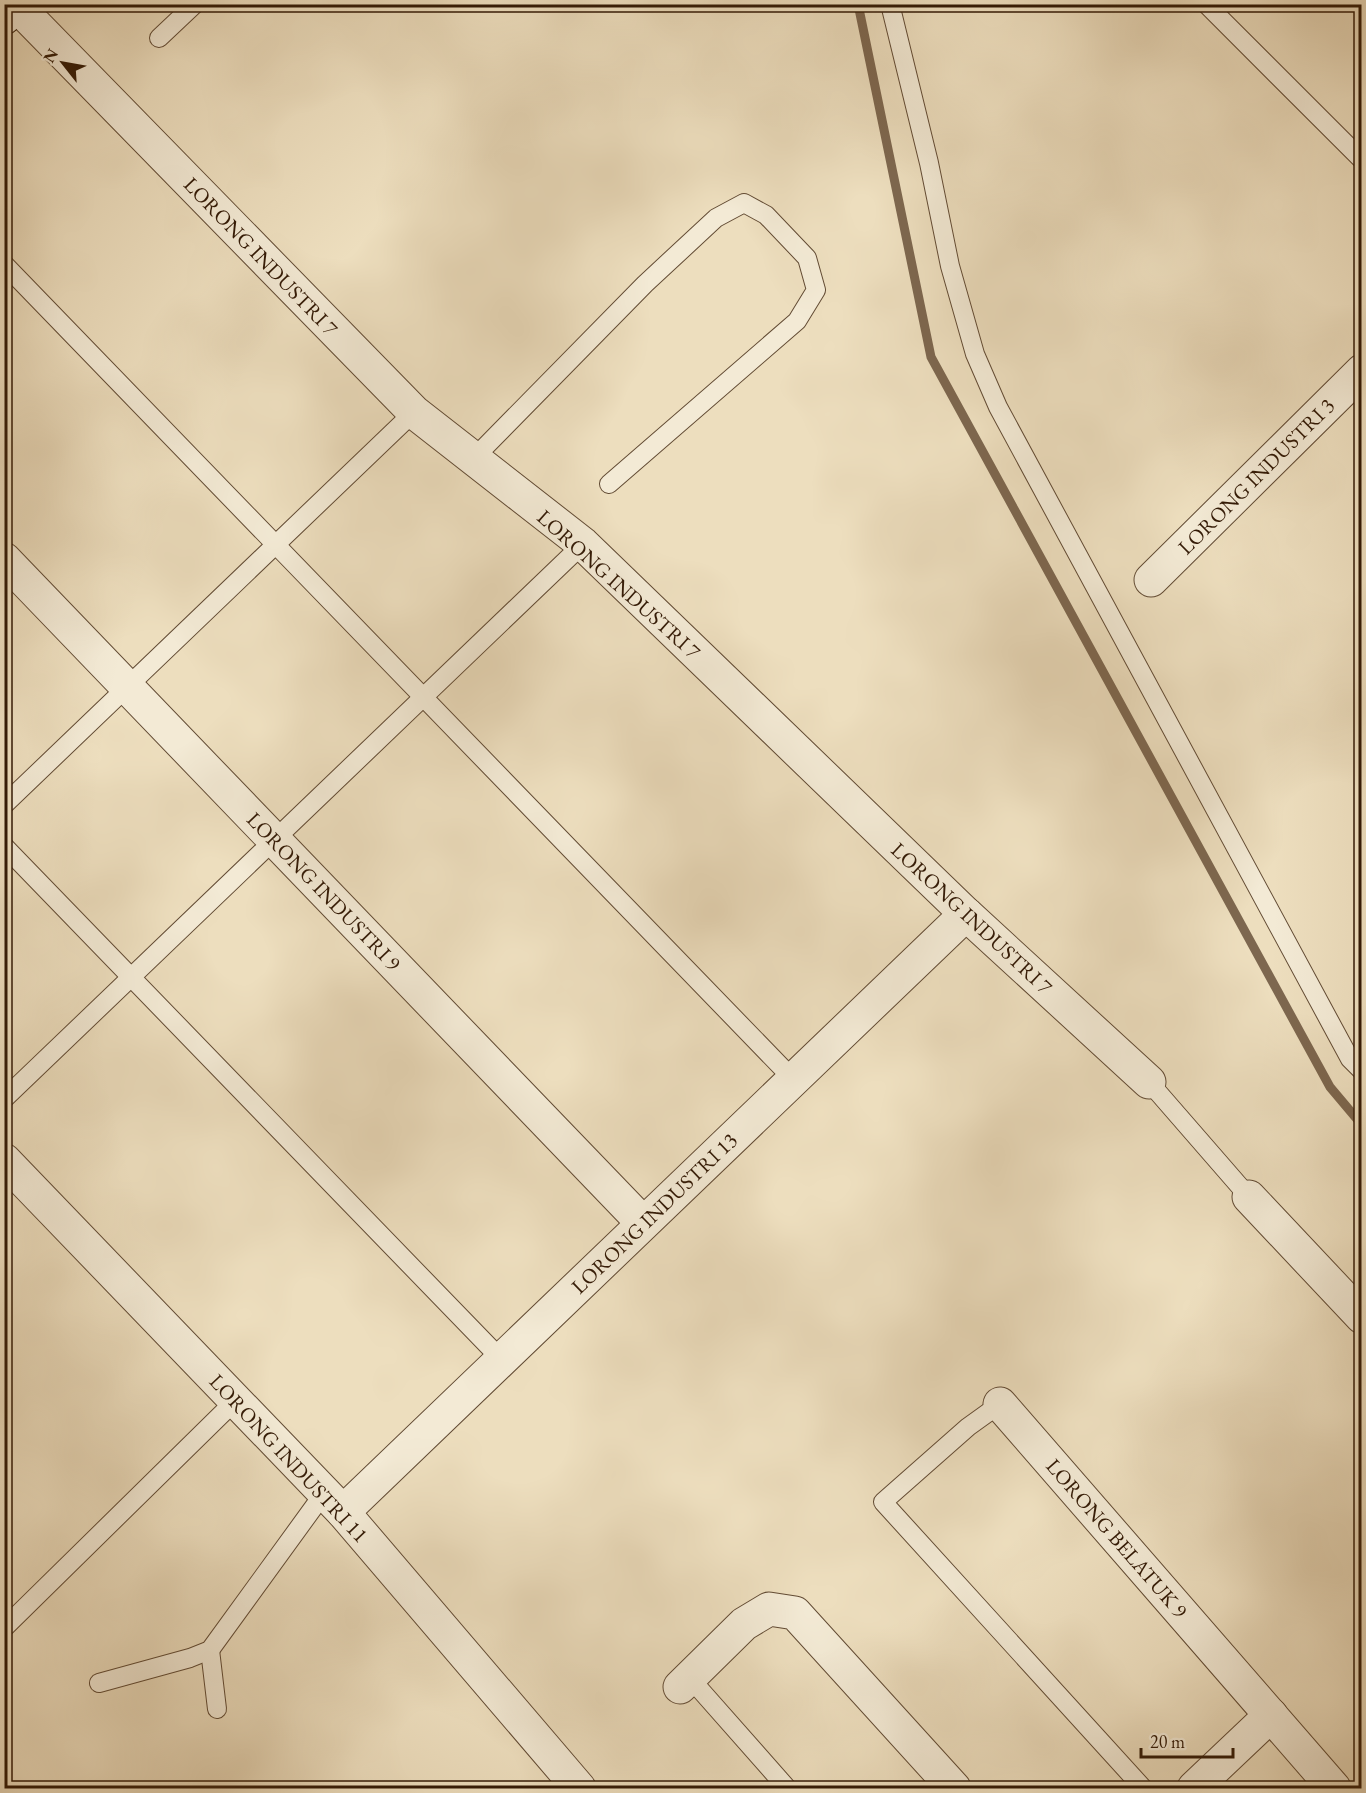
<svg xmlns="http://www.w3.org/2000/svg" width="1366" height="1793" font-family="'EB Garamond',serif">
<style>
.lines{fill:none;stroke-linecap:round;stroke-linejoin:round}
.stream{stroke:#7d674f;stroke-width:9}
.lane-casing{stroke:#624b34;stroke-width:20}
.street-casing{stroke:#624b34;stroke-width:35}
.secondary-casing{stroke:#331a06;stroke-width:35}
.lane{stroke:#f3ead5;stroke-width:18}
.street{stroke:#f3ead5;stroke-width:33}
.secondary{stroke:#f3ead5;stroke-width:33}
.labels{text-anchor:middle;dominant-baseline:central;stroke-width:4.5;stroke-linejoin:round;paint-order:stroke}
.street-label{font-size:21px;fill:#331a06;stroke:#f3ead5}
</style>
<rect width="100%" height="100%" fill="#eddebe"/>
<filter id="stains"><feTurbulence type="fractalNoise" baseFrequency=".00333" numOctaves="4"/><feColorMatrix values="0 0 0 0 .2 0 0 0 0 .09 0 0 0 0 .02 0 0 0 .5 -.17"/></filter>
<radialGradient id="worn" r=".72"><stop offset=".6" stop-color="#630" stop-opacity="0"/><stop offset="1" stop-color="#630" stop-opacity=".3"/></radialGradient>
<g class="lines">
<path class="stream" d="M858,4l73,353 399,730 32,38"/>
<defs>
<g id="lane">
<path d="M890,4l39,159 21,103 25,88 23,53 352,652 12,12"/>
<path d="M1206,4l156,156"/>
<path d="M159,38l36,-34"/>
<path d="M4,264l789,815"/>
<path d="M474,458l171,-174 71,-66 28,-15 22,12 41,43 9,32 -19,31 -188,163"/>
<path d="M4,805l410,-393"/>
<path d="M4,846l497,513"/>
<path d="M1149,1082l100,115"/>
<path d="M4,1099l579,-555"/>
<path d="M1000,1404l-32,23 -85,75 260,286"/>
<path d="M4,1628l231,-227"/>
<path d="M210,1650l7,59"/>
<path d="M689,1677l98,111"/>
<path d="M99,1683l91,-25 20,-8 114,-157"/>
</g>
<g id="street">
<path d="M17,6l397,406 169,132 383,370 183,168"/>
<path d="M4,559l639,664"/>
<path d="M1151,580l211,-209"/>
<path d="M4,1160l339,352 236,276"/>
<path d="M1249,1197l113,120"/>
<path d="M1000,1404l334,384"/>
<path d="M343,1512l623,-598"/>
<path d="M680,1687l64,-63 25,-15 26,4 159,175"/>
<path d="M1194,1788l77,-73"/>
</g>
<path id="secondary" d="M4,18l15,-14"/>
</defs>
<use href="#lane" class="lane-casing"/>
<use href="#street" class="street-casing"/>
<use href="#secondary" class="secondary-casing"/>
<use href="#lane" class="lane"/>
<use href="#street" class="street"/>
<use href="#secondary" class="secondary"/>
</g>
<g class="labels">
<g class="street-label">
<text transform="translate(261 256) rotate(46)">LORONG INDUSTRI 7</text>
<text transform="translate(1256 476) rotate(-45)">LORONG INDUSTRI 3</text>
<text transform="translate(619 584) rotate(42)">LORONG INDUSTRI 7</text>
<text transform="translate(324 891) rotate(46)">LORONG INDUSTRI 9</text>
<text transform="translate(972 918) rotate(43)">LORONG INDUSTRI 7</text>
<text transform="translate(654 1213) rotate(-44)">LORONG INDUSTRI 13</text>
<text transform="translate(289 1458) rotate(47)">LORONG INDUSTRI 11</text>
<text transform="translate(1117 1538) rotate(49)">LORONG BELATUK 9</text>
</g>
</g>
<rect width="1366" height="1793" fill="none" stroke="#eddebe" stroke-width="24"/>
<rect x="6" y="6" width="1354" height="1781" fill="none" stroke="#331a06" stroke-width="3"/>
<rect x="12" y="12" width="1342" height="1769" fill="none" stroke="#331a06" stroke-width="1.5"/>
<g transform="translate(63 63) rotate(301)" stroke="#f3ead5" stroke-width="4.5" paint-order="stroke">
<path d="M0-4.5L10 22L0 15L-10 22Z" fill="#331a06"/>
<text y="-9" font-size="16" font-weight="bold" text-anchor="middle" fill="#331a06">N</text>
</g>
<path d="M1141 1748v9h92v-9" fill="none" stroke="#331a06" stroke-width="3"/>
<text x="1150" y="1748" font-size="18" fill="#331a06" stroke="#f3ead5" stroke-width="4.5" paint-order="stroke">20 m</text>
<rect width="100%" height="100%" filter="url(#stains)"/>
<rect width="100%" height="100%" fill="url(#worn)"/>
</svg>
